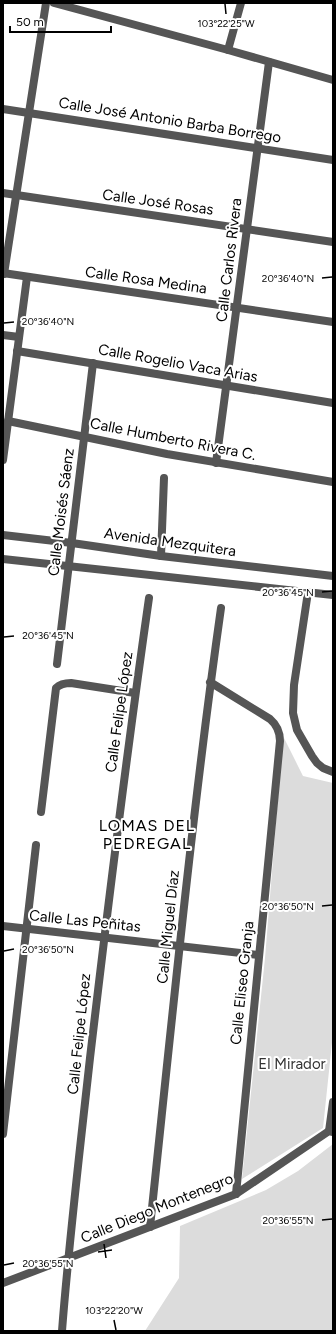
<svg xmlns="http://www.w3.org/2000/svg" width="336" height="1334" font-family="Figtree,sans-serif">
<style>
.green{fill:#dcdcdc}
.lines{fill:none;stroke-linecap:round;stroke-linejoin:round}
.street{stroke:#555;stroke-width:8}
.ticks{fill:none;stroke:#000;stroke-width:1.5}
.labels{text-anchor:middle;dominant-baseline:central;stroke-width:4;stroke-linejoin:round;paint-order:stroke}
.street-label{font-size:15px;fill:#000;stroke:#fff}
.park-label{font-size:15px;fill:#333;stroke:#fff}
.neighbourhood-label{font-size:16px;letter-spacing:1px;fill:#000;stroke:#fff}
.ticks-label{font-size:10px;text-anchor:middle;fill:#000;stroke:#fff;stroke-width:4;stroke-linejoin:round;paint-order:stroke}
</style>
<rect width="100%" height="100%" fill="#fff"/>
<g class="green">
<path d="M283,736l20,40 30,7v250l-10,95 -81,51 23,-221z"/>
<path d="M333,1144v187h-188l34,-53 1,-52 86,-36 32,-19z"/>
</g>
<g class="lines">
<g class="street">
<path d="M54,3l174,47 105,30"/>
<path d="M228,50l13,-47"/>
<path d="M3,109l330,51"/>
<path d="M3,193l330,49"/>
<path d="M3,273l330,49"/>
<path d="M4,274l42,-271"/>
<path d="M3,335l16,2"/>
<path d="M17,351l316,52"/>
<path d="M8,421l159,33 166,28"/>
<path d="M3,460l24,-183"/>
<path d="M216,463l53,-401"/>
<path d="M3,535l69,8 89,13 172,20"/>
<path d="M161,556l3,-78"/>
<path d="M3,559l330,36"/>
<path d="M308,592l-14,93 -1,28 4,17 15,26 5,7 6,5 10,4"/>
<path d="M57,664l36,-301"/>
<path d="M210,682l60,37c7,6 10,13 10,22l-44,453"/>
<path d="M41,812l15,-124c4,-4 8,-5 15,-5l64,10"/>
<path d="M3,926l256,29"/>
<path d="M329,1131l4,-29"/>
<path d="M3,1134l33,-289"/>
<path d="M150,1227c22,-207 42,-414 71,-619"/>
<path d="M3,1283l233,-89 93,-63 4,1"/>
<path d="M62,1331c7,-91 18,-182 28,-273 18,-153 37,-307 59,-460"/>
</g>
</g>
<path class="ticks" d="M225,4l1,10M322,278l10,-1M4,323l10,-1M322,592l10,-1M4,637l10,-1M322,906l10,-1M4,951l10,-2M322,1220l10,-1M104,1244l2,14M98,1252l14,-2M4,1265l10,-2M114,1320l2,10"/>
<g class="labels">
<g class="street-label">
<text transform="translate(170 120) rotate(9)">Calle José Antonio Barba Borrego</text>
<text transform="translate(158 202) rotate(8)">Calle José Rosas</text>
<text transform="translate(229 260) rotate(-83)">Calle Carlos Rivera</text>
<text transform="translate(146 280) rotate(8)">Calle Rosa Medina</text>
<text transform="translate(178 363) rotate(10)">Calle Rogelio Vaca Arias</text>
<text transform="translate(173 439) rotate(11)">Calle Humberto Rivera C.</text>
<text transform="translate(61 512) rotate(-83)">Calle Moisés Sáenz</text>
<text transform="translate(170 542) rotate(8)">Avenida Mezquitera</text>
<text transform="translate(119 712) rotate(-82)">Calle Felipe López</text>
<text transform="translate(85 921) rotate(6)">Calle Las Peñitas</text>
<text transform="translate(168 927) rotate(-84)">Calle Miguel Díaz</text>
<text transform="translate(242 983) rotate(-84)">Calle Eliseo Granja</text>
<text transform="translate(79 1034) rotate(-84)">Calle Felipe López</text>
<text transform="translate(157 1208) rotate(-22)">Calle Diego Montenegro</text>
</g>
<g class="park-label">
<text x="292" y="1064">El Mirador</text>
</g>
<g class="neighbourhood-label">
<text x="147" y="825">LOMAS DEL<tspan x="147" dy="18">PEDREGAL</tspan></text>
</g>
</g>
<g class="ticks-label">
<text x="226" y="27">103°22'25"W</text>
<text x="288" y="282">20°36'40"N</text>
<text x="48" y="325">20°36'40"N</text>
<text x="288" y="596">20°36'45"N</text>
<text x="48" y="639">20°36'45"N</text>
<text x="288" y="910">20°36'50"N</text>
<text x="48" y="953">20°36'50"N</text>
<text x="288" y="1224">20°36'55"N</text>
<text x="48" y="1267">20°36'55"N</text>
<text x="114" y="1314">103°22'20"W</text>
</g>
<rect width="336" height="1334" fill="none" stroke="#000000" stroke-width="8"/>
<path d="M10 26v6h101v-6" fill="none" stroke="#000000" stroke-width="2"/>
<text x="16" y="26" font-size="12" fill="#000000" stroke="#ffffff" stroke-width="3" paint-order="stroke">50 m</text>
</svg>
